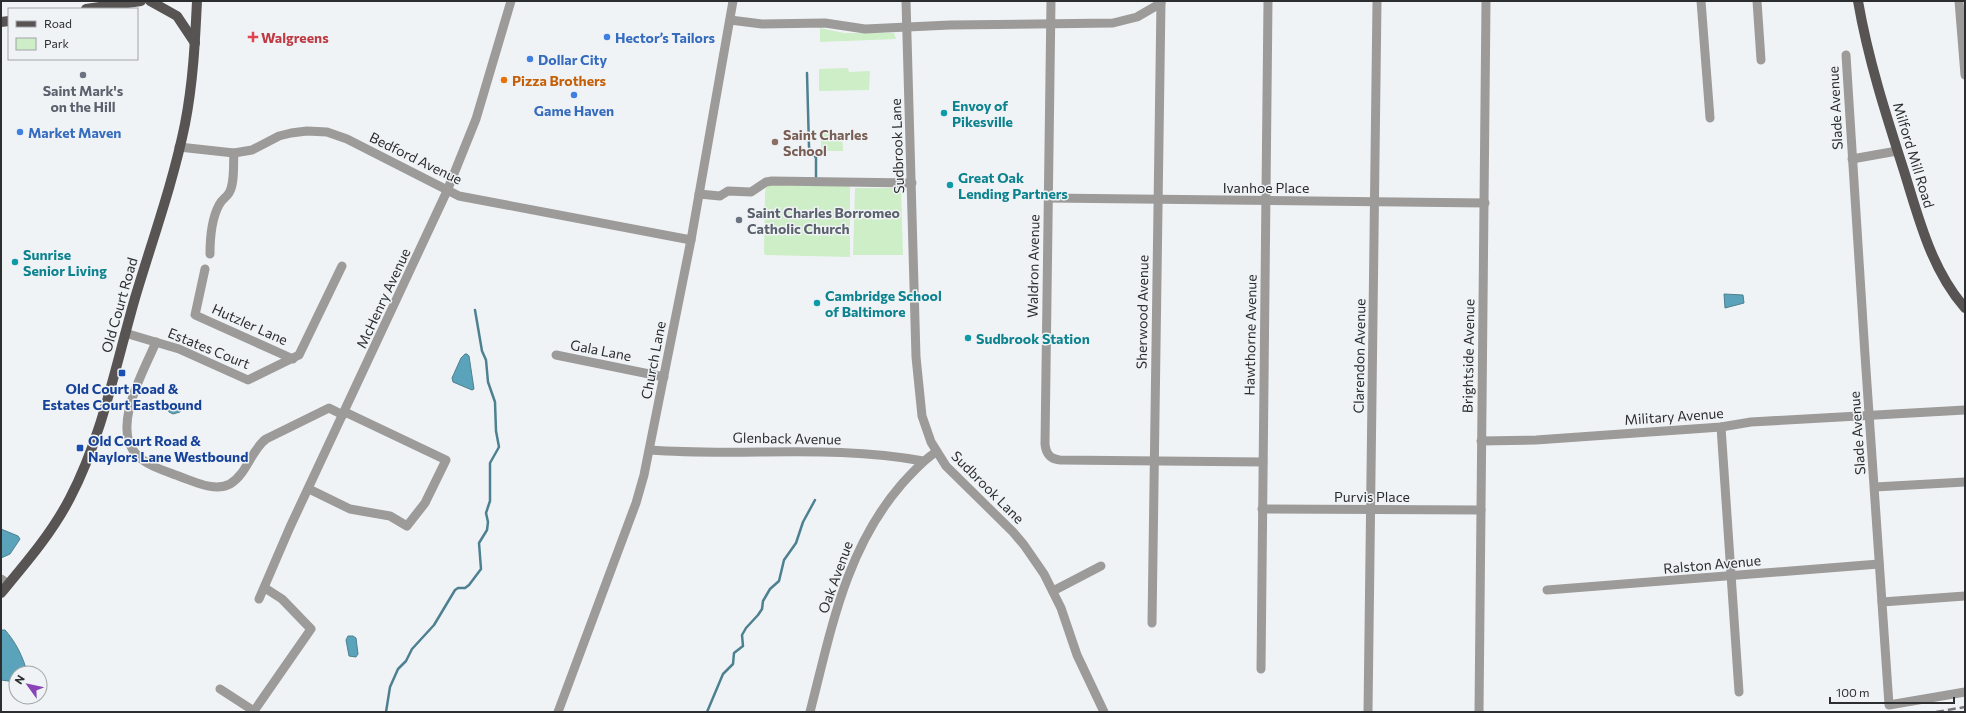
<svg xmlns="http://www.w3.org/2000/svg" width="1966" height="713" font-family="Commissioner,sans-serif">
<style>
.green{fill:#cdeec6}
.water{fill:#5ba3ba;stroke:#4d8090}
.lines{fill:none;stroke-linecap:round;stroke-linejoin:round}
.stream{stroke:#4d8090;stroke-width:2.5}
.minor{stroke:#9d9b9a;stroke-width:9}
.major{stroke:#575453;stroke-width:10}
.rail{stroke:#76787a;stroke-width:2.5;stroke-dasharray:8 4;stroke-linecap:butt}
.health-dot{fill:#e0444e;stroke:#f0f3f6;stroke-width:1.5}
.shop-dot{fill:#3f7fe0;stroke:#f0f3f6;stroke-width:1.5}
.worship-dot{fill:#6b7280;stroke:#f0f3f6;stroke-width:1.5}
.food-dot{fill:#e8710a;stroke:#f0f3f6;stroke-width:1.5}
.culture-dot{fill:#0f9aa8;stroke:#f0f3f6;stroke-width:1.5}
.education-dot{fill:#8d6e63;stroke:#f0f3f6;stroke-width:1.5}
.transit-dot{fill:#1a4fb4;stroke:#f0f3f6;stroke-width:1.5}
.labels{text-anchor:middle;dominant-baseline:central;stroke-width:3;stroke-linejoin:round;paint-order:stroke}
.health-label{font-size:14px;font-weight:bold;fill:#be3a42;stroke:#f0f3f6;text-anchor:start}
.shop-label{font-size:14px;font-weight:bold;fill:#366cbe;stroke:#f0f3f6;text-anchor:start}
.food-label{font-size:14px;font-weight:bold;fill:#c56008;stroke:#f0f3f6;text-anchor:start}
.worship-label{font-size:14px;font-weight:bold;fill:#5b616d;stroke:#f0f3f6}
.culture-label{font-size:14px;font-weight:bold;fill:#0d838f;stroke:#f0f3f6;text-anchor:start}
.street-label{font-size:14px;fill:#2b2d2e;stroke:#f0f3f6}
.education-label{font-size:14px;font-weight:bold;fill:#785e54;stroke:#f0f3f6;text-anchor:start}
.transit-label{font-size:14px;font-weight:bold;fill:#164399;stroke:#f0f3f6}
</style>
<rect width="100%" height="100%" fill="#f0f3f6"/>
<g class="green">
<path d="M820,28l24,5h50l2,6 -76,3z"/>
<path d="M848,68l1,4 21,-1 -1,19 -50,1v-22z"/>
<path d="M821,133h21l1,18h-22z"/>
<path d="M770,185l80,1v71l-85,-2 -1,-3 1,-58 1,-8z"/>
<path d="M855,188h46l2,67h-50z"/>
</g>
<g class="water">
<path d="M1724,294l19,1 1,8 -19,5z"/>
<path d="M465,354h2l2,2 5,33 -2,1 -19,-8 -1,-4 9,-20z"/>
<path d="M182,402l4,4 -6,6 -7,2 -4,-2 -1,-3 1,-3 5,1z"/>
<path d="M1,529l17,7 2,3 -10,15 -9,4z"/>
<path d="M1,630h4c10,11 19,28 22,43h-11v9l-15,-2z"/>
<path d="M348,636h5l3,2 2,16 -2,3 -7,-1 -3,-16z"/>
</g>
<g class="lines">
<g class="stream">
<path d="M807,73l2,74 7,11v21"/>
<path d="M386,712l4,-25 8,-18 8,-8 6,-12 22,-24 21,-35 3,-2h7l4,-3 12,-16 -2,-26 8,-13 1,-8 -2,-9 4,-12v-38l9,-16 -3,-16 -1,-29 -7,-20 -2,-22 -4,-9 -7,-41"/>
<path d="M707,712l16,-38 10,-10 1,-11 9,-7 -1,-11 4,-7 12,-13 4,-6 1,-8 7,-12 9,-8 5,-21 12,-17 7,-21 12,-22"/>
</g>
<g class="minor">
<path d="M906,1l10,356 6,59 9,26 15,24 67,66 11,13 20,29 17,34 16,47 27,57"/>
<path d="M1051,1l-6,443c1,10 5,15 15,16l203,2"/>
<path d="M1701,1l9,117"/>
<path d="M1757,1l4,59"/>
<path d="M1959,1l6,74"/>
<path d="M730,20l32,4 63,-1 40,6 85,-4 163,-2 24,-6 24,-14"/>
<path d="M1846,55l19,300 24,350 76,-13"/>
<path d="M179,147l55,6 18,-3 27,-14 12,-3 16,-2 20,1 20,7 112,57 232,44"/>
<path d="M1852,159l45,-8"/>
<path d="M699,194l21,2 8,-5 23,1 15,-10 6,-1 140,2"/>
<path d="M1048,198l437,5"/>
<path d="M210,254c0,-16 1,-34 9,-49 2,-5 7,-7 10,-12 6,-10 4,-28 5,-40"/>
<path d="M205,269l-10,46 98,44"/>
<path d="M125,333l54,16 69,31 51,-25 43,-89"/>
<path d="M156,342c-12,29 -46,86 -19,113 12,12 29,16 44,22 14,5 34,15 49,7 17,-10 21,-34 36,-45l63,-31 14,7"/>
<path d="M556,355l108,22"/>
<path d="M1721,427l18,265"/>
<path d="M1481,441l55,-1 185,-13 30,-5 214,-12"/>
<path d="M650,450c91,7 182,-6 273,11"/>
<path d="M1875,487l90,-5"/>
<path d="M309,489l41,20 40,7 17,10 18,-23 21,-43 -101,-48"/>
<path d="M1262,509l219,1"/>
<path d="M1,579l7,5"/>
<path d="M1547,590l332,-26"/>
<path d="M1053,591l48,-25"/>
<path d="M259,599l31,-72 157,-336 29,-72 35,-118"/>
<path d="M1882,602l83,-6"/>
<path d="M1152,623l9,-622"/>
<path d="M1261,669l7,-668"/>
<path d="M220,689l34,22 57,-82 -29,-30 -17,-11"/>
<path d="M558,712l78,-209 8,-28 47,-235 42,-239"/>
<path d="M810,712c21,-81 35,-162 91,-227 11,-12 21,-24 35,-33"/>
<path d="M1368,712l9,-711"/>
<path d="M1479,712l7,-711"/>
</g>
<g class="major">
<path d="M150,1l27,15 18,27"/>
<path d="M1858,1c10,58 28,114 46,170 15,48 27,98 61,137"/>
<path d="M86,9l55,-8"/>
<path d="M1,22l8,-1"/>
<path d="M1,593c25,-30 51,-60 69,-95 32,-61 46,-134 65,-200 17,-57 38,-115 50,-174 8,-41 10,-81 12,-123"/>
</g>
<path class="rail" d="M1936,712l29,-5"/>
</g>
<path class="health-dot" d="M251 31h4v4h4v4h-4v4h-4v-4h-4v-4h4z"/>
<g class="shop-dot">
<circle cx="607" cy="37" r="4"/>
<circle cx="530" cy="59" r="4"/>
<circle cx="574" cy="95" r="4"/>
<circle cx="20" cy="132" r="4"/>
</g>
<g class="worship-dot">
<circle cx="83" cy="75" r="4"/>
<circle cx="739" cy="220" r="4"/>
</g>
<circle class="food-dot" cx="504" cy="80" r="4"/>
<g class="culture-dot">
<circle cx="944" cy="113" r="4"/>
<circle cx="950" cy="185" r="4"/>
<circle cx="15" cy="262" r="4"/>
<circle cx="817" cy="303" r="4"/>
<circle cx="968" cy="338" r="4"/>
</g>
<circle class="education-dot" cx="775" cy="142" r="4"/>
<g class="transit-dot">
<rect x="118" y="369" width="8" height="8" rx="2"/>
<rect x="76" y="444" width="8" height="8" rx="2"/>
</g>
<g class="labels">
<g class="health-label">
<text x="261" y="37">Walgreens</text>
</g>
<g class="shop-label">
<text x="615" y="37">Hector’s Tailors</text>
<text x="538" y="59">Dollar City</text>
<text x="574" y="110" text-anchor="middle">Game Haven</text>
<text x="28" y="132">Market Maven</text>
</g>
<g class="food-label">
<text x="512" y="80">Pizza Brothers</text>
</g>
<g class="worship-label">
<text x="83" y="90">Saint Mark's<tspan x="83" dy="16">on the Hill</tspan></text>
<text x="747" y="212" text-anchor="start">Saint Charles Borromeo<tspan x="747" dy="16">Catholic Church</tspan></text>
</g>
<g class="culture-label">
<text x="952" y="105">Envoy of<tspan x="952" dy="16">Pikesville</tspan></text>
<text x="958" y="177">Great Oak<tspan x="958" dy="16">Lending Partners</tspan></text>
<text x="23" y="254">Sunrise<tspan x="23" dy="16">Senior Living</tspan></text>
<text x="825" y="295">Cambridge School<tspan x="825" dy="16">of Baltimore</tspan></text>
<text x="976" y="338">Sudbrook Station</text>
</g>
<g class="street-label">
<text transform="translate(1835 108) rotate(-93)">Slade Avenue</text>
<text transform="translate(897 146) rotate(-92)">Sudbrook Lane</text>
<text transform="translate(1914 155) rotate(73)">Milford Mill Road</text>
<text transform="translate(416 158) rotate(26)">Bedford Avenue</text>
<text x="1266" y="187">Ivanhoe Place</text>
<text transform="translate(1033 266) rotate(-89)">Waldron Avenue</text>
<text transform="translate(383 298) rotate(-65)">McHenry Avenue</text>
<text transform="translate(119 305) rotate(-74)">Old Court Road</text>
<text transform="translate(1142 312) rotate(-89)">Sherwood Avenue</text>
<text transform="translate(250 324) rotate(24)">Hutzler Lane</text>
<text transform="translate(1250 335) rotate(-89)">Hawthorne Avenue</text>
<text transform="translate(209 348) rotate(22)">Estates Court</text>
<text transform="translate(601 350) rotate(11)">Gala Lane</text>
<text transform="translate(1359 356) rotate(-89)">Clarendon Avenue</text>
<text transform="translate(1468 356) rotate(-89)">Brightside Avenue</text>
<text transform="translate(653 360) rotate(-79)">Church Lane</text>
<text transform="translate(1674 416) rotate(-4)">Military Avenue</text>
<text transform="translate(1857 433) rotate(-94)">Slade Avenue</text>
<text transform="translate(787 438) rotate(1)">Glenback Avenue</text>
<text transform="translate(988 487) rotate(45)">Sudbrook Lane</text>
<text x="1372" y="496">Purvis Place</text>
<text transform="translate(1712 564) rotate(-5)">Ralston Avenue</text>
<text transform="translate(835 577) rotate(-70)">Oak Avenue</text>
</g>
<g class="education-label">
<text x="783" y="134">Saint Charles<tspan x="783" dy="16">School</tspan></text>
</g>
<g class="transit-label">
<text x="122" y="388">Old Court Road &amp;<tspan x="122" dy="16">Estates Court Eastbound</tspan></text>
<text x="88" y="440" text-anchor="start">Old Court Road &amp;<tspan x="88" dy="16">Naylors Lane Westbound</tspan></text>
</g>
</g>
<rect width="1966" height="713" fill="none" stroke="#2b2d2e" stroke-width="4"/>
<rect x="8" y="8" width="130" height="52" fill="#f0f3f6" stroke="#a1a4a6"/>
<rect x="16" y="21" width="20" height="6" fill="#575453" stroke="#a1a4a6"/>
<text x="44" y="28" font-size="12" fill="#2b2d2e">Road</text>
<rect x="16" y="38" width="20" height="12" fill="#cdeec6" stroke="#a1a4a6"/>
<text x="44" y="48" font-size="12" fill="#2b2d2e">Park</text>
<g transform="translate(28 685) rotate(303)"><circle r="19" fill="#f0f3f6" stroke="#a1a4a6"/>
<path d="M0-3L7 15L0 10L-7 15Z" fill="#8944b7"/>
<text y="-6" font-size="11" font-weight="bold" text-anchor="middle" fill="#2b2d2e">N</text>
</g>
<path d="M1830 697v6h124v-6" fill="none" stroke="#2b2d2e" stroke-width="2"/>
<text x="1836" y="697" font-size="12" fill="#2b2d2e" stroke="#f0f3f6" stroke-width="3" paint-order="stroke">100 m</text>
</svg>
